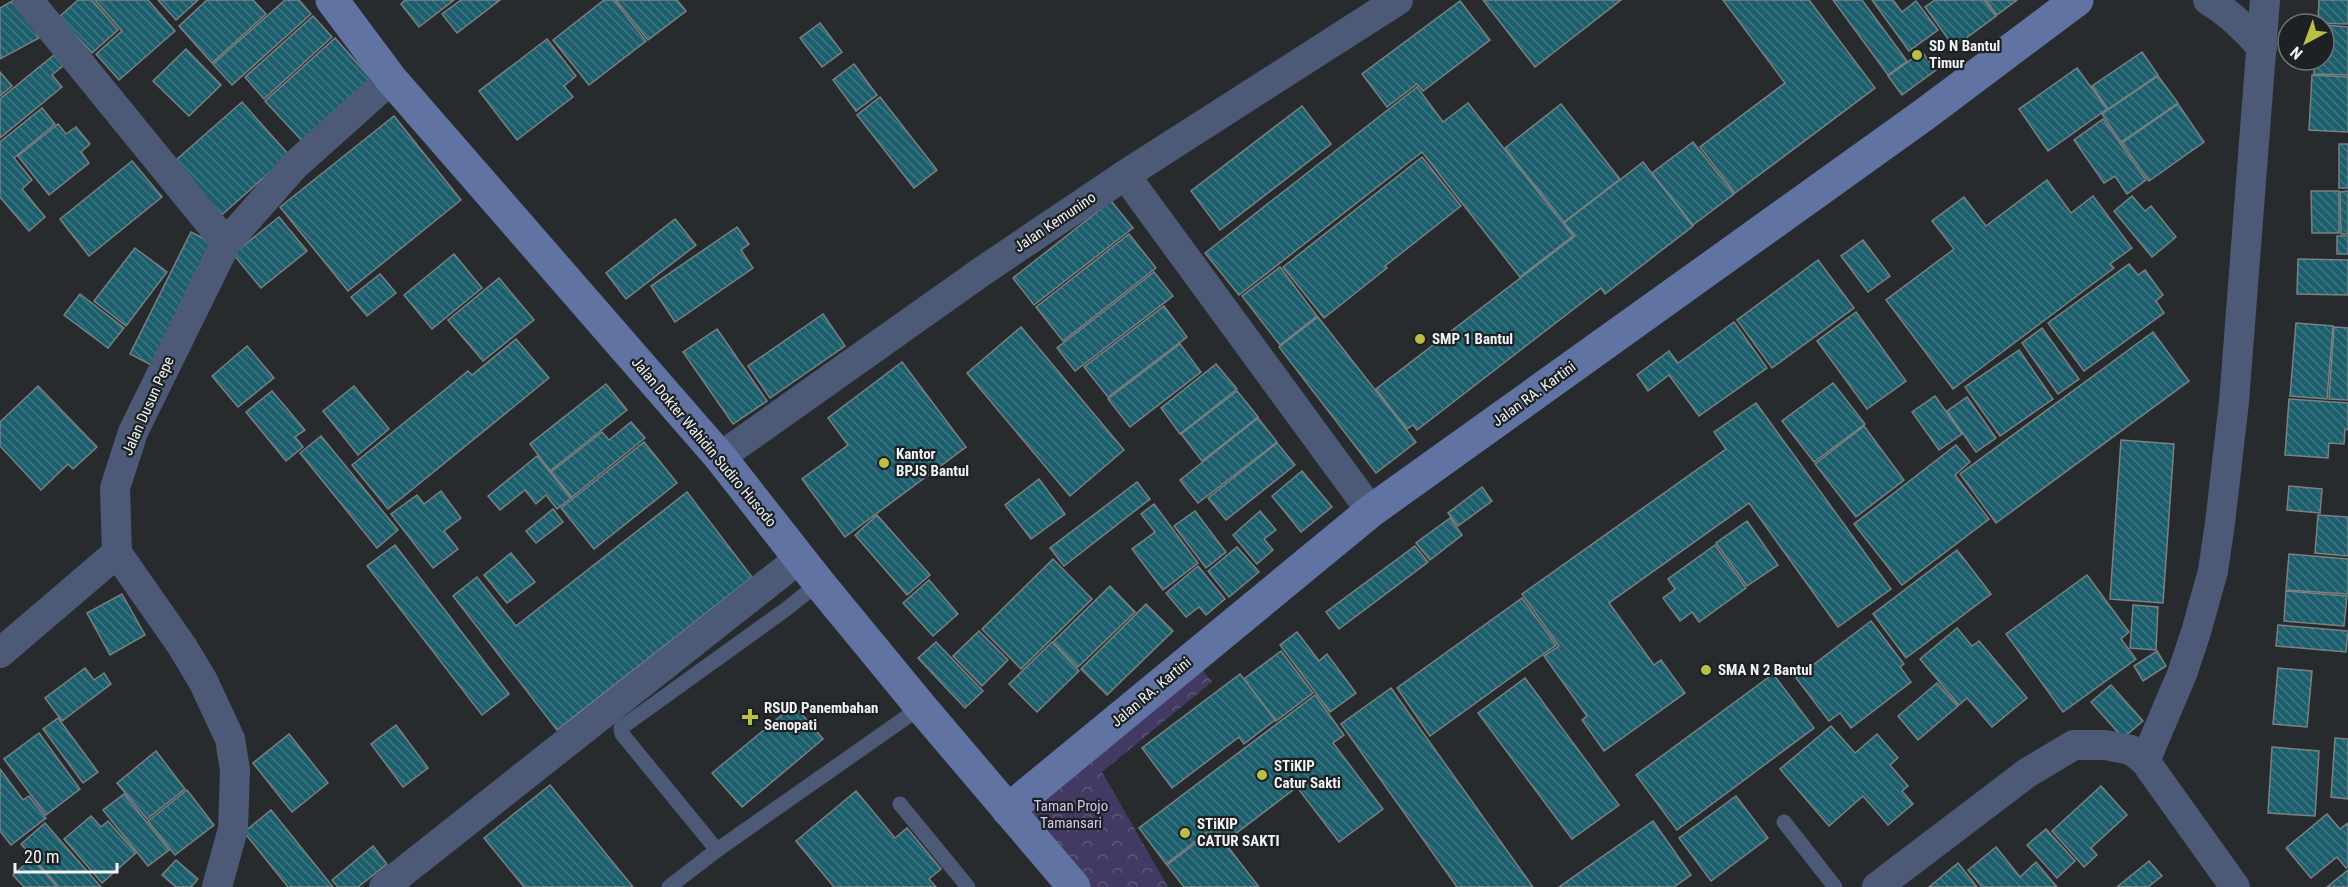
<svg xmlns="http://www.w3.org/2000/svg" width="2348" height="887" font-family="'Roboto Condensed',sans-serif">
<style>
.park{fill:url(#park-crowns)}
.building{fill:url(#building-back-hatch);stroke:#7a8183;stroke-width:1.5}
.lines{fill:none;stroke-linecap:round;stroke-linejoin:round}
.service{stroke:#4d5a77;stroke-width:15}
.minor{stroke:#4d5a77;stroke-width:30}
.secondary{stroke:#6073a3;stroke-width:33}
.poi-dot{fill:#bbc044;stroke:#1d2124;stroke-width:2}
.labels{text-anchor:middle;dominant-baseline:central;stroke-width:4.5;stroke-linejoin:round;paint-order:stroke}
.poi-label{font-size:15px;font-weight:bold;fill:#f0f3f5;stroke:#1d2124;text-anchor:start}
.street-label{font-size:15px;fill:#f0f3f5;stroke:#1d2124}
.park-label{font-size:15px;fill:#cfc8f1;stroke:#1d2124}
</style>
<defs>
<pattern id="park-crowns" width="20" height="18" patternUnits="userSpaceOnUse" patternTransform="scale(1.5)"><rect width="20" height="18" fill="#433a63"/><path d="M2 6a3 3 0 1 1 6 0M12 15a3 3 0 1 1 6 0" fill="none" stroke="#5e577a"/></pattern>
<pattern id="building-back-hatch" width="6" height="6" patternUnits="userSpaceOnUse" patternTransform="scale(1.5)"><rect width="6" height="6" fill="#1c5e6c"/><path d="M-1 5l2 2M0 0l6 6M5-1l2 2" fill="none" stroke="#3d7682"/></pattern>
</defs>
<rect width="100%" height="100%" fill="#272b2e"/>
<path class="park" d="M1184,647l28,35 -110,90 66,115h-99l-66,-79z"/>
<g class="building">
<path d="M14,0h4l21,38 -39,21v-51z"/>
<path d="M78,0h14l26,30 -26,23 -33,-36z"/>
<path d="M95,0h53l27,31 -56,49 -23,-26 26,-23z"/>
<path d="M158,0h40l-22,20z"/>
<path d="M207,0h46l13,14 -54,49 -33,-37z"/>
<path d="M285,0h14l12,14 -79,71 -19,-21z"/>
<path d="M405,0h49l-35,27 -18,-23z"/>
<path d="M461,0h39l-43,33 -15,-19z"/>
<path d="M604,0h10l32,41 -57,44 -36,-45z"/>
<path d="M616,0h61l9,11 -38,29z"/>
<path d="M1483,0h138l-86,67z"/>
<path d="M1723,0h86l66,88 -140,105 -35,-46 85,-64z"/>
<path d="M1833,0h29l45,61 -19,14z"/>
<path d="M1872,0h21l9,12 14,-11 22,29 -29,21z"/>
<path d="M1935,0h49l12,16 -42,31 -29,-40z"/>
<path d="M1986,0h31l-20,15z"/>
<path d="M2319,0h29v24l-30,-1z"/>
<path d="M1460,1l30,39 -67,51 -6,-7 -30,23 -25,-33z"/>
<path d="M313,16l19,21 -68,62 -19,-22z"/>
<path d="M820,23l22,29 -20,15 -22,-29z"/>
<path d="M2324,25l24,2v48l-34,-1v-14h10z"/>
<path d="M335,38l38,43 -69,62 -39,-42z"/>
<path d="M547,39l29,37 -12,10 9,11 -56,43 -38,-49z"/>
<path d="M186,49l35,36 -32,31 -36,-35z"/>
<path d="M1922,52l14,18 -34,25 -14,-19z"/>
<path d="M2142,52l16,23 -50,34 -16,-23z"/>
<path d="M54,55l9,11 -11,9 10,12 -62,51v-39z"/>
<path d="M854,64l23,31 -21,16 -23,-31z"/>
<path d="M2077,68l30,41 -59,42 -29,-42z"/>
<path d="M0,72l12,14 -12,10z"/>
<path d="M2312,75l36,2v55l-39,-2z"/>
<path d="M2158,76l20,27 -57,39 -19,-28z"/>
<path d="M1417,87l26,35 25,-19 105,133 -53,41 -98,-125 -183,143 -34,-42z"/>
<path d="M880,97l57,73 -23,18 -57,-73z"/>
<path d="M242,102l47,53 -73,65 -48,-53z"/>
<path d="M1561,104l59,75 -56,43 -59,-74z"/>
<path d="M2178,104l26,38 -55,39 -27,-38z"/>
<path d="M1302,106l29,38 -111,86 -29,-39z"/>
<path d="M42,108l13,16 -41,34 18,22 -10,9 23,28 -16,14 -29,-34v-55z"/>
<path d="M394,116l67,84 -113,91 -68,-84z"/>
<path d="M2103,119l43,61 -19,14 -12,-18 -11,7 -30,-43z"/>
<path d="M58,124l8,10 10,-7 14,17 -9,8 8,11 -40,32 -31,-39z"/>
<path d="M1693,142l41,52 -41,31 -41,-52z"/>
<rect x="2339" y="144" width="9" height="44"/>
<path d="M1422,157l39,49 -76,60 2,2 -63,50 -41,-51z"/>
<path d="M132,161l30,36 -73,59 -29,-37z"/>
<path d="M1643,162l50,64 -88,68 -4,-6 -184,142 -4,-5 -6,4 -31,-40 199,-153 -11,-13z"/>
<path d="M2047,180l24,33 22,-17 39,52 -22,16 4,4 -161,121 -67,-89 68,-51 -22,-28 32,-24 22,29z"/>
<path d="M2311,191h28v42h-27z"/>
<path d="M2348,191v43h-7l-1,-42z"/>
<path d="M2132,196l13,15 6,-5 25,31 -24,20 -38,-46z"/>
<path d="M1111,201l22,27 -99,77 -21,-27z"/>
<path d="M279,217l28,34 -46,37 -28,-34z"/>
<path d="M675,219l21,26 -70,54 -20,-26z"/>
<path d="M737,227l12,17 -8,6 12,18 -78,54 -24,-36z"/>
<path d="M191,232l27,14 -61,122 -27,-14z"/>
<path d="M1129,234l27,34 -93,73 -27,-34z"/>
<rect x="2337" y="236" width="11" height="18"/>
<path d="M1863,240l27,36 -22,16 -27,-36z"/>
<path d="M135,248l32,24 -41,54 -32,-25z"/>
<path d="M454,254l28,34 -50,41 -28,-34z"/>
<path d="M2298,259l50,1v35l-51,-1z"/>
<path d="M1818,260l36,48 -82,60 -35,-48z"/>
<path d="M2129,264l9,11 7,-5 18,25 -7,6 8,12 -80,58 -36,-48z"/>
<path d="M1280,267l37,49 -37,29 -38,-49z"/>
<path d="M1154,272l19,24 -98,75 -18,-23z"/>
<path d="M380,274l16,19 -29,23 -16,-19z"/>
<path d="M499,278l35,42 -51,41 -35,-41z"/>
<path d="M80,294l44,34 -16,20 -44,-33z"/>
<path d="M1164,306l23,31 -79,60 -24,-30z"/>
<path d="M1856,312l50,69 -39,28 -50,-68z"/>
<path d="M823,314l22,32 -75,52 -22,-32z"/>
<path d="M1318,317l98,125 -40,31 -97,-126z"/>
<path d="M1734,322l33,46 -68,48 -30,-41 -21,16 -11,-16 32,-24 9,12z"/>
<path d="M2296,323l37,3 -6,73 -37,-3z"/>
<path d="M1021,327l103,123 -54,46 -103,-123z"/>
<path d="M2334,327l14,1v72l-19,-1z"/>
<path d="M2042,328l37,51 -21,15 -36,-51z"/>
<path d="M717,329l50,72 -34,23 -50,-72z"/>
<path d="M2153,332l36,49 -193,142 -36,-49z"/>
<path d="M516,339l33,39 -161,131 -36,-44 116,-94 4,4z"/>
<path d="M1180,344l21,28 -71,55 -22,-28z"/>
<path d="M247,346l27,32 -36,29 -26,-31z"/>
<path d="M2019,350l34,49 -53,37 -35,-49z"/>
<path d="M902,362l64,85 -121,90 -43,-58 46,-34 -20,-27z"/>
<path d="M1216,364l21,25 -57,45 -19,-26z"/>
<path d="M1833,383l32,41 -51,38 -32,-41z"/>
<path d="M606,384l21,26 -77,61 -20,-27z"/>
<path d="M38,386l59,61 -24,22 -5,-5 -27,26 -41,-44v-24z"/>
<path d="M354,386l35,43 -31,26 -35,-44z"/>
<path d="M272,391l33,39 -10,7 8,10 -17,14 -40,-49z"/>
<path d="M1237,391l21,26 -56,44 -21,-27z"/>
<path d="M1935,396l27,38 -23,16 -27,-38z"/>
<path d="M1967,397l29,41 -20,14 -29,-41z"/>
<path d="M2289,399l59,4v27l-3,-1 -1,15 -15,-1 -1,15 -43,-3z"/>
<path d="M1756,403l135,186 -53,38 -89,-124 -140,100 45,62 7,-5 24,33 -81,58 -22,-31 5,-4 -43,-60 15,-10 -37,-52 204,-145 -12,-17z"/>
<path d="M1258,418l19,24 -79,61 -18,-23z"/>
<path d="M631,422l14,16 -73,59 -21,-25 51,-40 7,8z"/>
<path d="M1864,426l40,54 -48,37 -41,-53z"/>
<path d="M321,436l77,94 -21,18 -77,-95z"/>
<path d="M2121,440l53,4 -11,159 -53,-4z"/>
<path d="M644,442l33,41 -83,66 -33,-41z"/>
<path d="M1277,443l18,22 -69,55 -18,-22z"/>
<path d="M1956,445l14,17 -15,13 34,44 -87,66 -48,-61z"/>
<path d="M537,456l34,42 -14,11 -11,-14 -10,9 -11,-14 -25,20 -12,-14z"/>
<path d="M1302,471l30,36 -31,25 -29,-36z"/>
<path d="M1039,479l26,35 -34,25 -26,-34z"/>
<path d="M1137,482l13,17 -86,67 -14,-18z"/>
<path d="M2289,486l33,3 -2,24 -33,-3z"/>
<path d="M1482,487l10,14 -34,25 -10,-13z"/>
<path d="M441,491l20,27 -17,13 14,18 -25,19 -42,-54 26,-19 7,9z"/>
<path d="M687,492l65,85 -195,153 -104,-134 24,-19 39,49z"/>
<path d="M1154,504l44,59 -35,27 -31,-41 23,-17 -14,-18z"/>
<path d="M553,509l10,13 -27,21 -10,-12z"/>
<path d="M1195,511l31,41 -20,16 -32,-42z"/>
<path d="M1260,511l16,19 -12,9 9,11 -16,14 -24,-29z"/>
<path d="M877,515l53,60 -23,20 -52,-60z"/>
<path d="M2318,515l30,2v39l-33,-3z"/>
<path d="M1450,518l12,17 -32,25 -14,-17z"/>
<path d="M1747,521l31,44 -31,21 -31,-43z"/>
<path d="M395,545l114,149 -27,21 -115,-149z"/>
<path d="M1715,545l31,43 -47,34 -7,-10 -12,9 -17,-23 12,-9 -7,-10z"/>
<path d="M1415,546l13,16 -89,67 -13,-17z"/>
<path d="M1237,547l22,25 -30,25 -21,-26z"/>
<path d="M1957,550l34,44 -85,64 -33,-44z"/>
<path d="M511,553l24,29 -28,21 -23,-28z"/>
<path d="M2289,554l59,5v35l-62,-4z"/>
<path d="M1053,559l39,40 -71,70 -39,-40z"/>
<path d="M1198,566l27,33 -19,16 -7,-8 -13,10 -20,-24z"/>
<path d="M2087,575l42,57 -8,7 15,20 -73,53 -57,-78z"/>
<path d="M929,580l29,34 -25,22 -30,-33z"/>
<path d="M1110,586l25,26 -57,55 -25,-25z"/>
<path d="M2286,591l61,5 -3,30 -60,-5z"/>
<path d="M122,594l23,41 -35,20 -23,-42z"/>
<path d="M1522,598l34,47 -126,91 -33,-48z"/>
<path d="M1146,604l27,27 -66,64 -26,-26z"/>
<path d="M2133,605l25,2 -2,43 -26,-2z"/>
<path d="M1871,621l33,43 -4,3 11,15 -60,46 -11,-15 -11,8 -33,-43z"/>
<path d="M2278,625l70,6 -2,21 -70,-6z"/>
<path d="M1957,628l15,18 7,-5 48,57 -35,29 -25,-29 -8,7 -39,-46z"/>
<path d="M979,631l29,29 -26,26 -29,-30z"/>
<path d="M1297,632l22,29 8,-7 29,39 -26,19 -50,-67z"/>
<path d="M936,642l47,49 -18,17 -47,-50z"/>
<path d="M1052,642l27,29 -42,41 -28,-28z"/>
<path d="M1281,651l32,42 -37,28 -32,-42z"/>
<path d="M2157,651l9,15 -23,15 -9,-15z"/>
<path d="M85,668l9,12 10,-7 7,11 -49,37 -17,-23z"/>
<path d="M2278,668l34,3 -5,56 -34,-3z"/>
<path d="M1240,674l35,46 -31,24 -5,-7 -67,51 -30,-40z"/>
<path d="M1773,674l41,54 -137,102 -41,-55z"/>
<path d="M1525,678l94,127 -47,34 -94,-126z"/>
<path d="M1937,683l21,23 -40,34 -20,-24z"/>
<path d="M2111,685l32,36 -20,17 -32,-36z"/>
<path d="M1391,688l142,199h-76l-116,-163z"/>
<path d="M1315,695l29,40 -11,8 50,66 -44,33 -42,-55 -71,54 -11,-15 -49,38 -27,-36z"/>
<path d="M794,705l29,34 -81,68 -30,-34z"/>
<path d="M58,718l40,54 -15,11 -40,-54z"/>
<path d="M396,725l32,43 -25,19 -32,-43z"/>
<path d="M1831,726l24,27 22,-19 21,24 -8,7 18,21 -6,5 11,13 -25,21 -25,-29 -34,30 -49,-57z"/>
<path d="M39,733l41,56 -34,26 -42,-56z"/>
<path d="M289,734l39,49 -36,29 -39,-49z"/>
<path d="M2335,738l13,1v60l-17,-2z"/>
<path d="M2272,747l47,4 -4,65 -47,-3z"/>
<path d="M156,751l29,38 -38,30 -30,-36z"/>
<path d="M0,769l23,31 6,-4 17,22 -35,27 -11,-14z"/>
<path d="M550,785l83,102h-109l-40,-49z"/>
<path d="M2101,786l26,29 -36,33 6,7 -13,12 -32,-36z"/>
<path d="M187,790l27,35 -39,30 -27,-34z"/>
<path d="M856,791l39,47 12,-10 34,41 -12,10 7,8h-102l-38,-46z"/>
<path d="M124,794l45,56 -21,16 -45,-56z"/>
<path d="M1736,796l32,42 -57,43 -32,-43z"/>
<path d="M271,810l62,77h-45l-44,-55z"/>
<path d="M2327,814l13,15 8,-6v43l-2,2 -9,-11 -26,21 -25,-30z"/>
<path d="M91,816l10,11 7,-6 28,32 -34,30 -38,-44z"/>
<path d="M1653,821l38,54 -17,12h-115z"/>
<path d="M45,823l56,64h-42l-38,-43z"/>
<path d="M1214,829l45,58h-75l-17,-22z"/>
<path d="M2046,829l29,32 -18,17 -30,-33z"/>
<path d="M373,846l14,18 -29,23h-20l-6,-7z"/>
<path d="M1996,847l24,30 16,-15 21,25h-75l-14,-17z"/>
<path d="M32,858l25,29h-33l-11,-12z"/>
<path d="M176,860l22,19 -7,8h-15l-14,-12z"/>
<path d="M2149,861l13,15 -14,11h-31z"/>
<path d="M1958,863l19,24h-48z"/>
<path d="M2348,870v17h-21z"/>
</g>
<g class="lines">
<g class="service">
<path d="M900,804l68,83"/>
<path d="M1784,822l51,65"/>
<path d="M717,850l-95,-116 -1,-6 164,-118 34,-27"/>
<path d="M669,887l48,-37 204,-143"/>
</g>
<g class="minor">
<path d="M28,0l198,243"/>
<path d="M2208,0c22,13 38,29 54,48"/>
<path d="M1125,175l246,336"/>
<path d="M720,457l264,-187 141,-95 273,-175"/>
<path d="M0,653l117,-100"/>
<path d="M2145,761l37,-87 14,-42 17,-61 7,-48 14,-121 31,-402"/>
<path d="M217,887l16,-58 2,-59 -5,-31 -27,-58 -21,-35 -65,-93 -2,-65 18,-56 93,-189 68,-77 97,-87"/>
<path d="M384,887l416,-329"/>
<path d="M1877,887l150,-114 47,-28h31l26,5 14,11 90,126"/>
</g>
<g class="secondary">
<path d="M332,0l59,79 329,378 99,126 102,124 153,180"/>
<path d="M1008,810l363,-299 554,-397 152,-114"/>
</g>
</g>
<g class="poi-dot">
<circle cx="1917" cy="55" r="6"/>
<circle cx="1420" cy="339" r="6"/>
<circle cx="884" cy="463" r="6"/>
<circle cx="1706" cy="670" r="6"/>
<path d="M747 708h6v6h6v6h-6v6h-6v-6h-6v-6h6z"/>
<circle cx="1262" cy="775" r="6"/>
<circle cx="1185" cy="833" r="6"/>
</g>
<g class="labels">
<g class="poi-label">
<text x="1929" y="46">SD N Bantul<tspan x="1929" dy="17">Timur</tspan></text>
<text x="1432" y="339">SMP 1 Bantul</text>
<text x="896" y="454">Kantor<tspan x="896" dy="17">BPJS Bantul</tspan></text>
<text x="1718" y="670">SMA N 2 Bantul</text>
<text x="764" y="708">RSUD Panembahan<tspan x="764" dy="17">Senopati</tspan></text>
<text x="1274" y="766">STiKIP<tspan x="1274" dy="17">Catur Sakti</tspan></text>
<text x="1197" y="824">STiKIP<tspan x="1197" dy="17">CATUR SAKTI</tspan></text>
</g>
<g class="street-label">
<text transform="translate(1055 222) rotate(-34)">Jalan Kemunino</text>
<text transform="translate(1534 394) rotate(-36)">Jalan RA. Kartini</text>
<text transform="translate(148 406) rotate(-66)">Jalan Dusun Pepe</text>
<text transform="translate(704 442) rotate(50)">Jalan Dokter Wahidin Sudiro Husodo</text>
<text transform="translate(1151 692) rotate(-40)">Jalan RA. Kartini</text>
</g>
<g class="park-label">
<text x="1071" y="806">Taman Projo<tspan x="1071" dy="17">Tamansari</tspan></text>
</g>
</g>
<g transform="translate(2306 42) rotate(221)"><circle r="28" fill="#1d2124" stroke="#717578" stroke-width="1.5"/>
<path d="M0-4.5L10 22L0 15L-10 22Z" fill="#bbc044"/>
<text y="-9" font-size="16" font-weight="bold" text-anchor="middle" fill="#f0f3f5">N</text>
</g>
<path d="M15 863v9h102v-9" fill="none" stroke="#f0f3f5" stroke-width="3"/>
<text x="24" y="863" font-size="18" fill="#f0f3f5" stroke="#1d2124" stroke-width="4.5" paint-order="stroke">20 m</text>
</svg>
